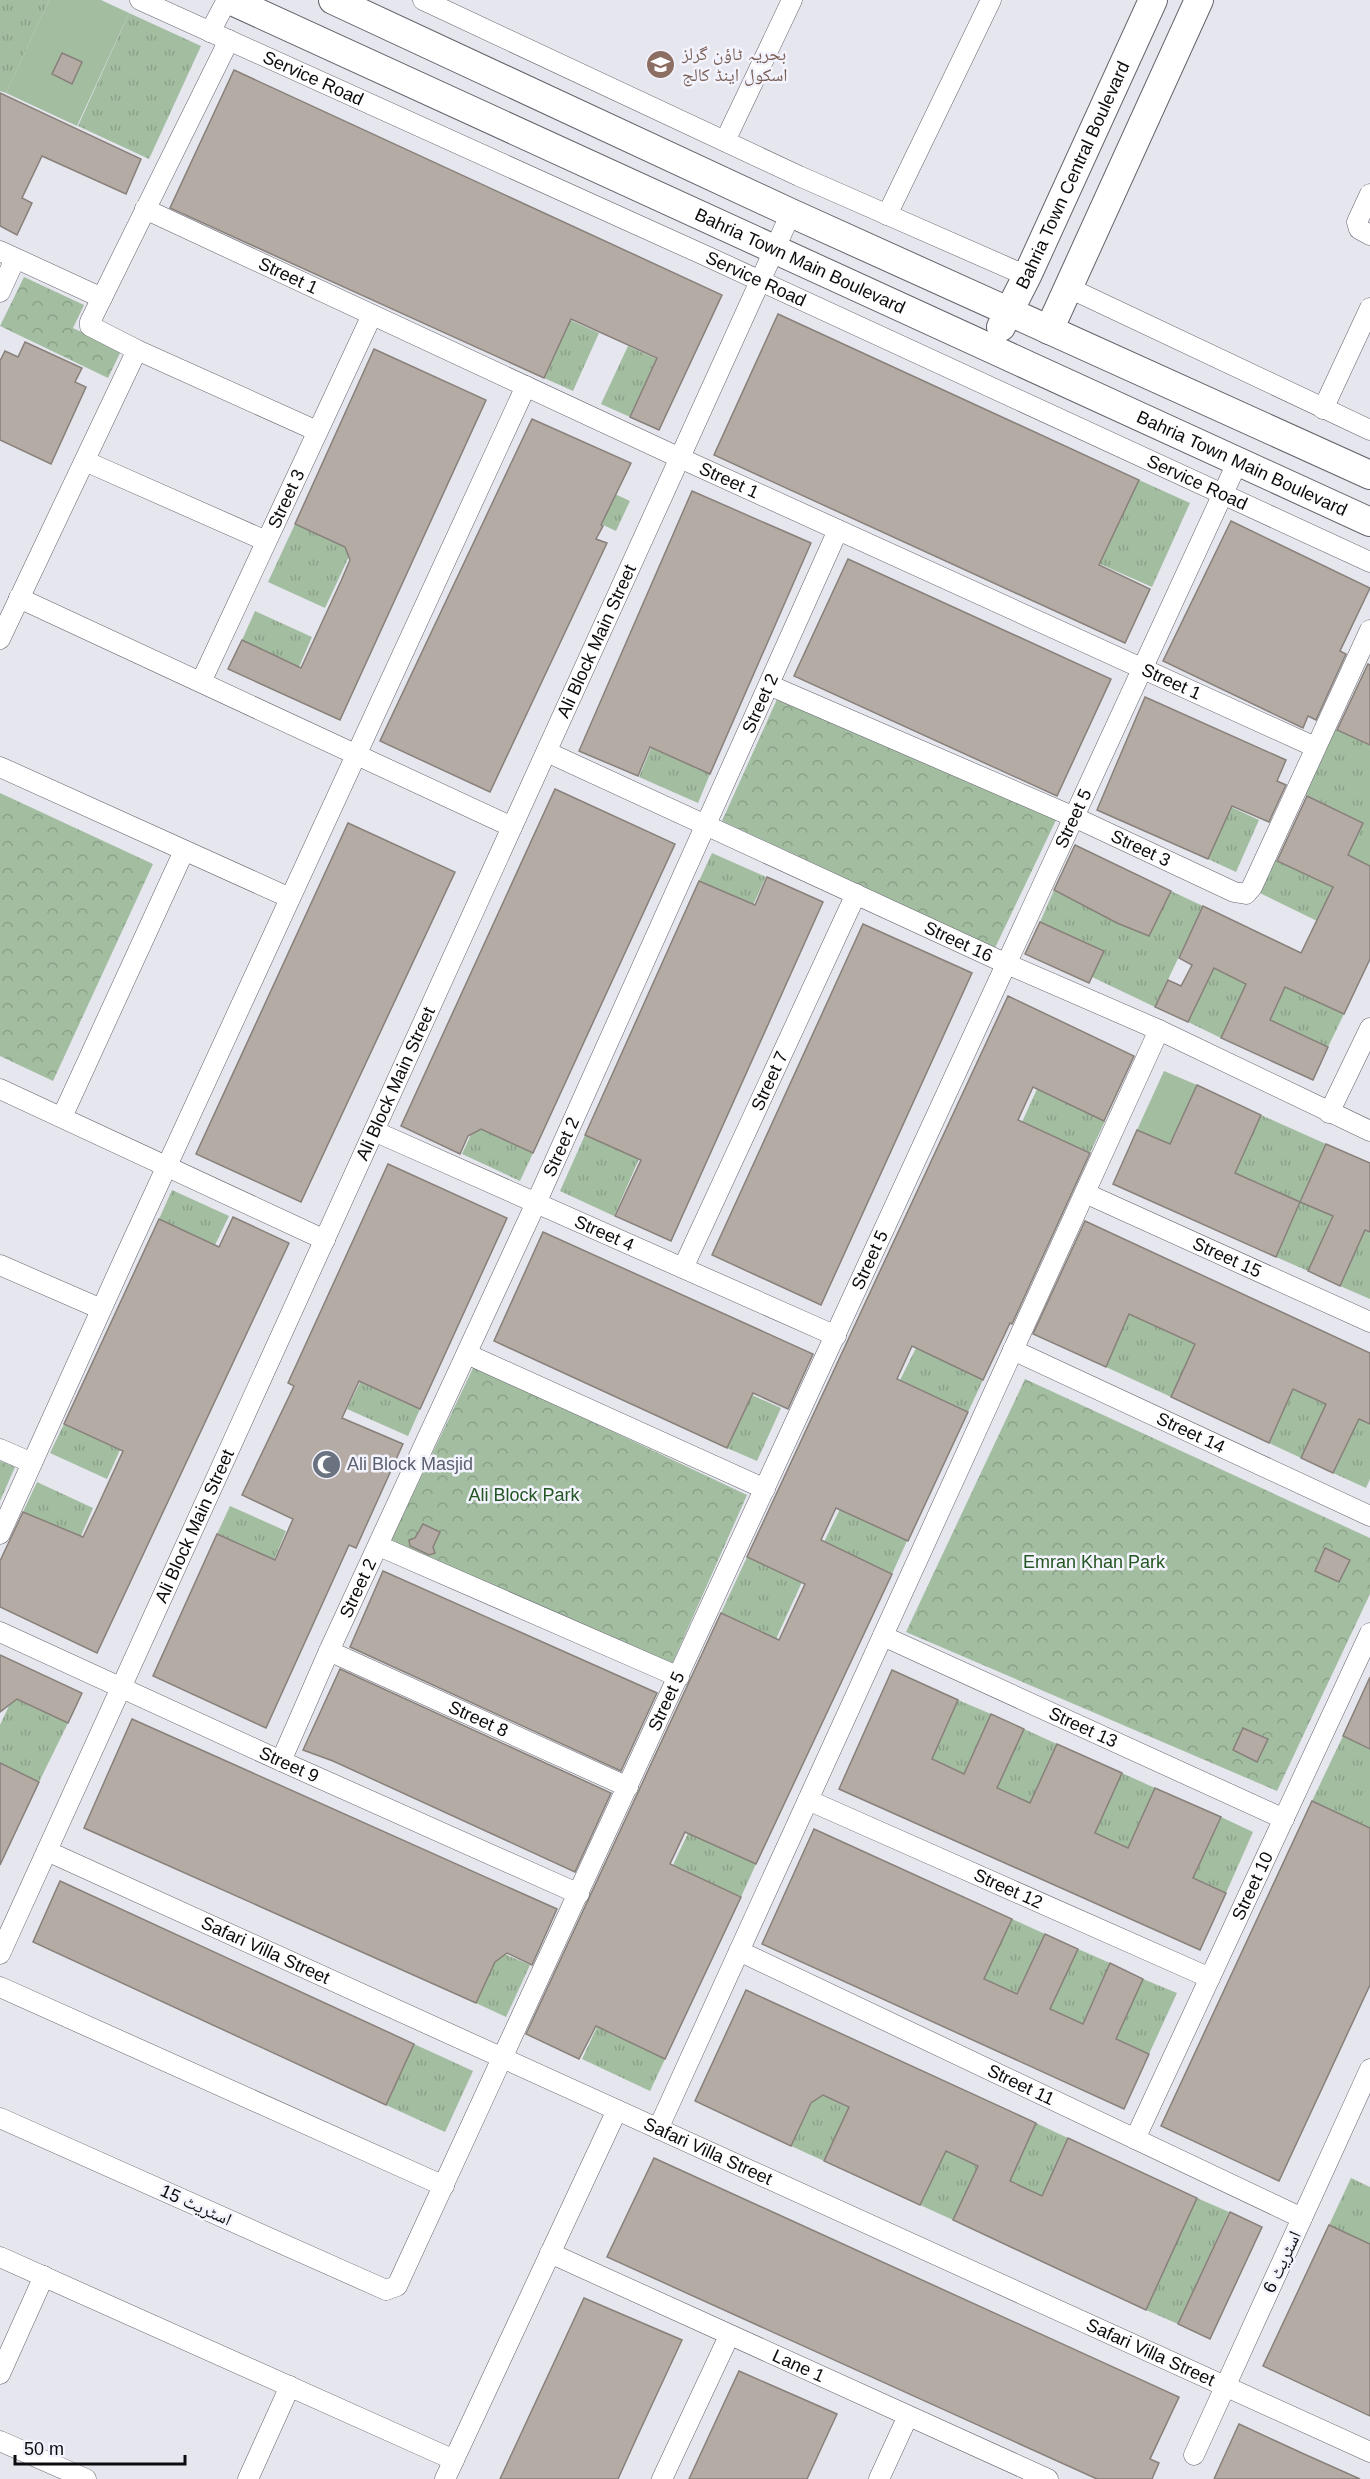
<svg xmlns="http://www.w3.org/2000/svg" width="1370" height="2479" font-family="Helvetica,'Noto Naskh Arabic',sans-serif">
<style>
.grass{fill:url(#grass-tufts)}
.park{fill:url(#park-crowns)}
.garden{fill:#a3bda1}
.building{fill:#b3aba4;stroke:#88807a;stroke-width:1.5}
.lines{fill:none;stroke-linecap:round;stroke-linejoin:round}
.street-casing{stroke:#63636c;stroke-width:21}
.secondary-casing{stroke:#63636c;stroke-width:30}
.street{stroke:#fff;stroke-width:20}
.secondary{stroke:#fff;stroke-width:28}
.labels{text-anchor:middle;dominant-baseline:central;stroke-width:5;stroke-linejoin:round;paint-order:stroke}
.education-label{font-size:18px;fill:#785e54;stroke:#f3f3fd;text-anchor:start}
.street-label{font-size:18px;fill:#0c0c0f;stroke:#f3f3fd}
.worship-label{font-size:18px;fill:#5b616d;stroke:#f3f3fd;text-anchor:start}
.park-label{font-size:18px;fill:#235622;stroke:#f3f3fd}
</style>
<defs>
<pattern id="grass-tufts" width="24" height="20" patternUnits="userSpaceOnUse" patternTransform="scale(1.5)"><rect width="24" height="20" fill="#a3bda1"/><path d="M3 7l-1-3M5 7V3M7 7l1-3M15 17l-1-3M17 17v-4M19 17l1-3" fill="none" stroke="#8ba189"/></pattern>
<pattern id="park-crowns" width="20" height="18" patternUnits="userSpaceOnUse" patternTransform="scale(1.5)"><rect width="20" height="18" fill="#a3bda1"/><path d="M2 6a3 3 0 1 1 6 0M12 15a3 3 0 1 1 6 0" fill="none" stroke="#8ba189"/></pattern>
</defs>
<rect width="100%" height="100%" fill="#e6e6ef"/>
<g class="grass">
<path d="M0,0h49l-43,93 -6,-2z"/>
<path d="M129,13l72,33 -52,113 -71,-33z"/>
<path d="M570,320l29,13 -26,58 -29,-13z"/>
<path d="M628,346l29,13 -27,58 -29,-13z"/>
<path d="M572,474l58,27 -14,30 -58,-27z"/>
<path d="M1139,480l51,23 -38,84 -52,-23z"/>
<path d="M295,524l57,26 -27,58 -57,-26z"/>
<path d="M255,611l57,26 -13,30 -57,-27z"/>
<path d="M1335,729l35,16v121l-22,-11 15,-32 -59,-29z"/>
<path d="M651,748l59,26 -12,29 -59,-26z"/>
<path d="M1231,807l28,13 -23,52 -28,-13z"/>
<path d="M712,853l54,24 -13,28 -54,-24z"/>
<path d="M1273,859l60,28 -16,34 -59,-29z"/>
<path d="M1054,890l63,33 31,13 23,-45 32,15 -48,101 -63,-30 -52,-55z"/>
<path d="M1214,968l32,16 -25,54 -33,-16z"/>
<path d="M1285,987l59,27 -16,33 -58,-27z"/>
<path d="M1037,1089l68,32 -15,32 -68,-31z"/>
<path d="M1261,1115l65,29 -26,57 33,15 -25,55 -32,-14 24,-55 -65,-29z"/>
<path d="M475,1126l58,27 -13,28 -58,-27z"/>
<path d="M585,1135l54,24 -25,57 -54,-25z"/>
<path d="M172,1190l57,26 -14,29 -56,-26z"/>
<path d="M1365,1230l5,2v67l-30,-13z"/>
<path d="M1129,1314l66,30 -24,53 -65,-30z"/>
<path d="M916,1348l67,32 -15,32 -68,-32z"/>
<path d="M360,1382l60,27 -12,27 -61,-27z"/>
<path d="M1293,1389l33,15 -25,54 -32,-15z"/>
<path d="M752,1395l29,13 -24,53 -30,-13z"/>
<path d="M1359,1419l11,5v55l-4,9 -33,-15z"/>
<path d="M64,1424l56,26 -13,29 -57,-26z"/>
<path d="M37,1482l56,26 -13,30 -57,-26z"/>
<path d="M230,1506l56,25 -12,29 -57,-26z"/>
<path d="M840,1509l67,32 -15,33 -68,-32z"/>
<path d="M747,1557l55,25 -26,57 -55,-26z"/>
<path d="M13,1697l55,26 -29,59 -39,-19v-38z"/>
<path d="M958,1700l33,14 -27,60 -32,-15z"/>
<path d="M1024,1729l33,15 -27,59 -33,-15z"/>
<path d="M1343,1736l27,13v79l-58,-27z"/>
<path d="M1122,1773l33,15 -27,60 -33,-15z"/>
<path d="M1221,1817l32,15 -27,61 -33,-15z"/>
<path d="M688,1833l68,31 -15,33 -68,-32z"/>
<path d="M1012,1919l33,15 -28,60 -33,-15z"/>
<path d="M1078,1949l32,14 -27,61 -33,-15z"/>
<path d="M500,1952l30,13 -24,52 -30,-14z"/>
<path d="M1143,1979l34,14 -28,61 -33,-15z"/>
<path d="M597,2027l68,32 -15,32 -68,-32z"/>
<path d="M414,2044l59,27 -28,61 -59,-27z"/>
<path d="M817,2092l32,15 -25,54 -33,-15z"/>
<path d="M1036,2123l32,15 -26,58 -32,-15z"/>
<path d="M946,2151l32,15 -25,54 -33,-15z"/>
<path d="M1351,2178l19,9v57l-41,-19z"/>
<path d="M1197,2198l32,14 -51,112 -32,-14z"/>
</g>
<g class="park">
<path d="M24,277l60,28 -11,23 48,23 -13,27 -108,-52z"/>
<path d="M778,697l278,123 -61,128 -273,-127z"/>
<path d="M0,793l153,71 -100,217 -53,-25z"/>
<path d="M474,1366l273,129 -75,169 -281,-124z"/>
<path d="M1025,1379l345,159v56l-93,197 -371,-159z"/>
<path d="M0,1461l15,6 -15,34z"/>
</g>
<g class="garden">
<path d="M49,0h52l28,13 -52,113 -71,-33z"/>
<path d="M1164,1071l33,14 -27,59 -33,-14z"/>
</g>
<g class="building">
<path d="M62,53l20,9 -10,22 -20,-10z"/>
<path d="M234,70l488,225 -63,135 -29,-13 27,-59 -86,-39 -27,59 -374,-170z"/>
<path d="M0,93l141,66 -15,35 -84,-38 -20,42 10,5 -15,32 -17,-9z"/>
<path d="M778,314l361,166 -40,85 51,24 -25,54 -411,-188z"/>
<path d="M25,342l57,26 -7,14 11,5 -35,77 -51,-24v-79l5,-10 13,6z"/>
<path d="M374,349l112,51 -146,320 -112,-51 14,-29 59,28 40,-87 9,-21 -5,-13 -50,-23z"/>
<path d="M532,419l99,44 -30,62 2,1 -7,13 11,4 -117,249 -110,-51z"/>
<path d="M692,491l119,52 -101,231 -60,-27 -12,29 -59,-25z"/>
<path d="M1231,521l139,67 -30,63 6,3 -30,66 -8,-4 -5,12 -140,-67z"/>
<path d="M848,559l263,120 -54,117 -263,-120z"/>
<path d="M1368,664l2,1v80l-33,-15z"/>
<path d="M1145,697l141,63 -9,21 9,4 -17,37 -37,-16 -24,53 -111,-49z"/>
<path d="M555,789l120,55 -142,309 -52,-24 -13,7 -8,18 -59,-28z"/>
<path d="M1307,796l56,27 -15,32 22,11v93l-26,55 -59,-27 -15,33 58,27 -15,33 -92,-42 25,-54 -32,-16 -26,54 -33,-15 13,-27 13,6 11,-21 -13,-7 24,-52 98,47 32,-66 -56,-26z"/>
<path d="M348,823l107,49 -154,330 -105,-48z"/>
<path d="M1075,845l96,46 -22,45 -32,-13 -63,-33z"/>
<path d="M767,877l56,25 -152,339 -56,-25 26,-56 -56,-25 114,-254 56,24z"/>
<path d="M1040,922l64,29 -15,32 -64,-29z"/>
<path d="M863,924l109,49 -151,332 -109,-50z"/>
<path d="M1008,996l126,60 -30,65 -71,-34 -15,33 72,33 -78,171 -2,-1 -27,57 -71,-34 -15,33 71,33 -60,129 -72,-33 -15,32 71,34 -136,290 -71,-32 -15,32 71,33 -76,162 -69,-33 -17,33 -53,-25 195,-421 58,27 26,-56 -58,-27z"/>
<path d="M1197,1085l64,30 -26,58 65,29 -24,55 -163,-73 24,-54 33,14z"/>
<path d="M1326,1144l44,19v69l-5,-2 -25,56 -32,-15 25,-55 -33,-14z"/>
<path d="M388,1164l119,54 -87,191 -61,-28 -17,37 61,26 -47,104 -7,-3 -83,183 -113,-52 64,-142 58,26 18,-41 -51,-24 52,-109 -6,-3z"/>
<path d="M233,1217l56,26 -192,410 -97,-46v-46l23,-49 60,25 13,-27 27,-59 -59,-27 95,-205 60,28z"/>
<path d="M1085,1221l285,132v71l-11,-5 -26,54 -32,-15 25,-54 -33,-15 -24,54 -98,-46 24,-53 -66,-30 -23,53 -73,-33z"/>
<path d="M543,1232l270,122 -25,55 -35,-16 -26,55 -233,-107z"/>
<path d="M423,1524l17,8 -7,15 2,6 -6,2 -19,-9 -1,-6 6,-2z"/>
<path d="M1325,1548l25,12 -11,22 -24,-11z"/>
<path d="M383,1571l274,122 -36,78 -271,-124z"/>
<path d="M0,1655l82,38 -14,30 -51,-24 -17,13z"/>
<path d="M340,1669l271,124 -36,79 -242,-111 -30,-11z"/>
<path d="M892,1670l66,30 -26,59 32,15 27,-60 33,15 -27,59 33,15 27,-59 65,29 -27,60 33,15 27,-60 66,29 -28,61 33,15 -26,57 -361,-161z"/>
<path d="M1370,1677v72l-27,-13z"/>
<path d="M132,1719l425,190 -25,56 -25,-12 -12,9 -19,41 -392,-175z"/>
<path d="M1243,1728l25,11 -11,23 -24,-12z"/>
<path d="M0,1763l39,19 -39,83z"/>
<path d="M1312,1801l58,27v157l-91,196 -118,-55z"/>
<path d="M814,1829l198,90 -28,60 33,15 28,-60 33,15 -28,60 33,15 27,-61 33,16 -27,60 33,15 -25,55 -362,-165z"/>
<path d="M60,1881l354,163 -28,61 -353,-163z"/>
<path d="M746,1990l290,133 -26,58 32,15 26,-58 129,60 -51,112 -193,-90 25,-54 -32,-15 -26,54 -96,-44 25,-54 -26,-12 -12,8 -20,43 -96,-45z"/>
<path d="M654,2158l525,239 -29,62 9,4 -7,16h-55l-490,-222z"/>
<path d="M1230,2212l32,15 -52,112 -32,-15z"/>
<path d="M1329,2225l41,19v172l-107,-50z"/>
<path d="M584,2298l98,42 -45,97 -19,42h-118z"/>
<path d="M739,2371l98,43 -30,65h-118z"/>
<path d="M1239,2424l65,30 56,25h-146z"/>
</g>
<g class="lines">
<defs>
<g id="street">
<path id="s1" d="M140,0l564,255 666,307"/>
<path d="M423,0l376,176 228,100"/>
<path d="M210,32l17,-32"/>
<path d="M229,40l-139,282v4l47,24 180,81"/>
<path d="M725,141l67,-141"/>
<path d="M1370,194l-13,28 2,7 11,6"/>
<path id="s2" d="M145,209l535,249 635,289"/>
<path d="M887,215l104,-215"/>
<path d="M0,251l102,47"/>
<path d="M1067,287l303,143"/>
<path d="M0,292l15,-33"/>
<path d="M1323,409l47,-101"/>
<path d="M85,461l181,80"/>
<path d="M19,598l493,229"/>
<path d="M0,639l137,-289"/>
<path id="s3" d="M201,682l171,-367"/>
<path id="s4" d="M769,685l305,132 160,75 12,2 6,-7 118,-257"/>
<path id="s5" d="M547,752l460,212 152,66 211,101"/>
<path d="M0,767l290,131"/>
<path d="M0,1089l325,151"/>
<path d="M1329,1113l41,-85"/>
<path d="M62,1117l122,-266"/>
<path id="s6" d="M374,1131l462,205"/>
<path id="s7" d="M1085,1193l285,129"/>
<path d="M0,1265l101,44"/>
<path id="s8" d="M683,1268l173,-374"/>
<path id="s9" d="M1013,1350l357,166"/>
<path d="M467,1354l298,135"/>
<path d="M0,1449l32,14"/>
<path d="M0,1534l125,-277 401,-871"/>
<path d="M379,1546l300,131"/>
<path id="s10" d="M0,1632l281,129 298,133"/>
<path id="s11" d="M883,1636l401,183"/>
<path id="s12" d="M329,1651l299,136"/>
<path id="s13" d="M281,1761l48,-110 207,-448 302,-673"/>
<path id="s14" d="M808,1800l402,178"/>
<path id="s15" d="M47,1851l1323,601"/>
<path id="s16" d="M739,1951l563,267"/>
<path id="s17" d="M0,1954l791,-1741"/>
<path d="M0,1987l444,199"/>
<path id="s18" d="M0,2118l386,172 11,-4 841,-1825"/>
<path d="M658,2129l501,-1099"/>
<path id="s19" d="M1135,2139l235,-506"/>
<path id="s20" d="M550,2253l498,226"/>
<path d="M0,2257l454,203"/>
<path d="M0,2374l44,-98"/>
<path d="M0,2441l86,38"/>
<path d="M1194,2455l176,-386"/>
<path d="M248,2479l42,-93"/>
<path d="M445,2479l172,-369"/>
<path d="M662,2479l67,-143"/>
<path d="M879,2479l29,-63"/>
</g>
<g id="secondary">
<path id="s21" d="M230,0l1140,522"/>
<path d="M333,0l458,213 579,262"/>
<path id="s22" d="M1001,327l26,-51 126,-276"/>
<path d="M1049,330l150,-330"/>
</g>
</defs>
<use href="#street" class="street-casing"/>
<use href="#secondary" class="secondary-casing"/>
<use href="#street" class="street"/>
<use href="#secondary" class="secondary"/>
</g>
<defs>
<symbol id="school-disc" viewBox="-11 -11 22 22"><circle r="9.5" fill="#8d6e63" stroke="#f3f3fd"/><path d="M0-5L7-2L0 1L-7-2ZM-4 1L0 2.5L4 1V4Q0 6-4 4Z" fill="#fff"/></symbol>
<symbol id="mosque-disc" viewBox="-11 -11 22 22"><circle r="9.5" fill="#6b7280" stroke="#f3f3fd"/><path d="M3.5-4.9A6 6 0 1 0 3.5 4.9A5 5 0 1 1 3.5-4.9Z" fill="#fff"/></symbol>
</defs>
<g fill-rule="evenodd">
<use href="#school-disc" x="644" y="48" width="33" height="33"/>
<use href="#mosque-disc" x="310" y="1448" width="33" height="33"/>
</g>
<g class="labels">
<g class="education-label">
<text x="682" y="54">بحریہ ٹاؤن گرلز<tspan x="682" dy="21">اسکول اینڈ کالج</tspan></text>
</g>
<g class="street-label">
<text stroke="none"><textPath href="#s1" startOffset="190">Service Road</textPath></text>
<text stroke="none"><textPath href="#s22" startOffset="168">Bahria Town Central Boulevard</textPath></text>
<text stroke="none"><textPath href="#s21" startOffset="627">Bahria Town Main Boulevard</textPath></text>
<text stroke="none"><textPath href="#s2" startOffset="158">Street 1</textPath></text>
<text stroke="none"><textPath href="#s1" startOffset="676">Service Road</textPath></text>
<text stroke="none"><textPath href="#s21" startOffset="1113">Bahria Town Main Boulevard</textPath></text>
<text stroke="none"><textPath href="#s2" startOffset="644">Street 1</textPath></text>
<text stroke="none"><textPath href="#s1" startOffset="1162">Service Road</textPath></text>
<text stroke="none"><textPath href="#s3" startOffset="202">Street 3</textPath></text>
<text stroke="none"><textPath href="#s17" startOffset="1442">Ali Block Main Street</textPath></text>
<text stroke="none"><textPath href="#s2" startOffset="1130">Street 1</textPath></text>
<text stroke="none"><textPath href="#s13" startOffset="1161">Street 2</textPath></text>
<text stroke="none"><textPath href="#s18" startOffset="2050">Street 5</textPath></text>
<text stroke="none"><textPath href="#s4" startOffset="406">Street 3</textPath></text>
<text stroke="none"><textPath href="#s5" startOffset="453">Street 16</textPath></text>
<text stroke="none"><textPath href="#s8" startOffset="206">Street 7</textPath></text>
<text stroke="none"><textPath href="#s17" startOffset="956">Ali Block Main Street</textPath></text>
<text stroke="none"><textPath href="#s13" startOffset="675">Street 2</textPath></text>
<text stroke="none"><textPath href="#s6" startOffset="252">Street 4</textPath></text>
<text stroke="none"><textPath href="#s7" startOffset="156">Street 15</textPath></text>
<text stroke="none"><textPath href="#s18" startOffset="1564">Street 5</textPath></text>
<text stroke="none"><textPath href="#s9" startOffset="196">Street 14</textPath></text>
<text stroke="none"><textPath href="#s17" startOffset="470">Ali Block Main Street</textPath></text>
<text stroke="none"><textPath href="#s13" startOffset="189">Street 2</textPath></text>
<text stroke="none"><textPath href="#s18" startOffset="1078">Street 5</textPath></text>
<text stroke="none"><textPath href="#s12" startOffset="164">Street 8</textPath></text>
<text stroke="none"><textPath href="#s11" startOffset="220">Street 13</textPath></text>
<text stroke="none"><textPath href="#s10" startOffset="318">Street 9</textPath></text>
<text stroke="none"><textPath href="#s19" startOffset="279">Street 10</textPath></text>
<text stroke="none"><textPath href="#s14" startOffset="219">Street 12</textPath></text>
<text stroke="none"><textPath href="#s15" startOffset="240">Safari Villa Street</textPath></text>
<text stroke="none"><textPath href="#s16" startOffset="312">Street 11</textPath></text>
<text stroke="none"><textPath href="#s15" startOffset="726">Safari Villa Street</textPath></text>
<text transform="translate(196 2205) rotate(24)">اسٹریٹ 15</text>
<text transform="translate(1282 2262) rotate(-65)">اسٹریٹ 6</text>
<text stroke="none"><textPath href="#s15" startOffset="1212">Safari Villa Street</textPath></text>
<text stroke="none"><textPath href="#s20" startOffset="273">Lane 1</textPath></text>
</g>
<g class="worship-label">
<text x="347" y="1464">Ali Block Masjid</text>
</g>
<g class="park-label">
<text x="524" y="1495">Ali Block Park</text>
<text x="1094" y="1562">Emran Khan Park</text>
</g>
</g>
<path d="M15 2455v9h170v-9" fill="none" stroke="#0c0c0f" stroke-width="3"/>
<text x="24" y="2455" font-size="18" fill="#0c0c0f" stroke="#f3f3fd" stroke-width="4.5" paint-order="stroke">50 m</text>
</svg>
